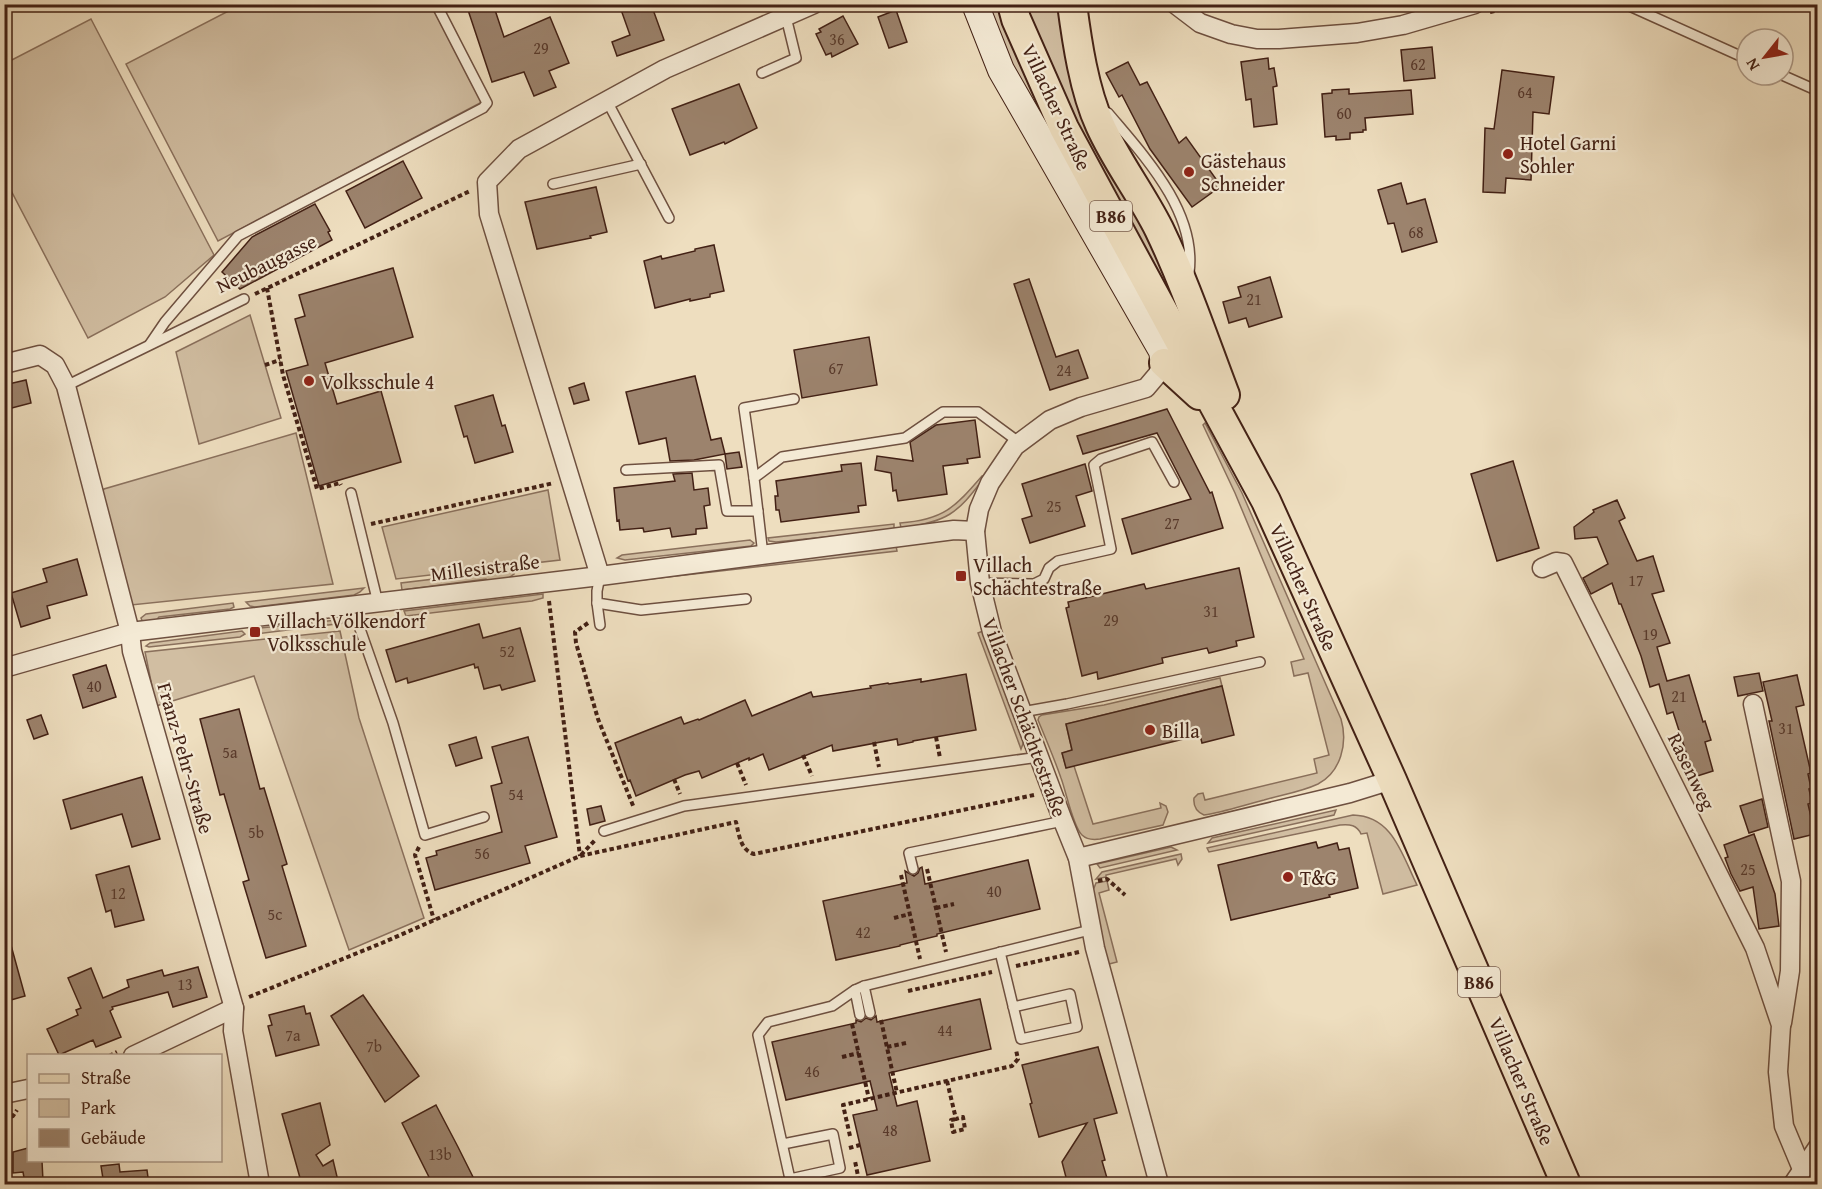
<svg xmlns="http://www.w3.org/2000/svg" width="1822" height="1189" font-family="'Gentium Book Plus',serif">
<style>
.green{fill:#d1bea2;stroke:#8a705c;stroke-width:1.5}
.building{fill:#9c836d;stroke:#432115;stroke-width:1.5}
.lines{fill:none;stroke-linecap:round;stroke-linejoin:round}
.lane-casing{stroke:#6e5040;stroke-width:12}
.street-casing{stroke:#6e5040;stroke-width:21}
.secondary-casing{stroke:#432115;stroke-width:28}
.primary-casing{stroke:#432115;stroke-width:32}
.path{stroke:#432115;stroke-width:4;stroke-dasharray:4.5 3;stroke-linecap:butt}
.lane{stroke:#f4ead5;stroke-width:9}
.street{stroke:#f4ead5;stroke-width:18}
.secondary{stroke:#f4ead5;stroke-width:26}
.primary{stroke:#eedebf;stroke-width:28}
.poi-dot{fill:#8f2418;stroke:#f4ead5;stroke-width:2}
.labels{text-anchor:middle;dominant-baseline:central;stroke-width:4.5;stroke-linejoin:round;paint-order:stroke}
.number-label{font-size:16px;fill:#593a2b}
.shield{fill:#f4ead5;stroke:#785d4f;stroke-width:1.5}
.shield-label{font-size:18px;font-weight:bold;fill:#432115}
.street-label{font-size:20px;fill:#432115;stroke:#f4ead5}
.poi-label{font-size:20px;fill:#432115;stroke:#f4ead5;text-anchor:start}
</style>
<rect width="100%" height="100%" fill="#eedebf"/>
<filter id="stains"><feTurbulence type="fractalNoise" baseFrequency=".00333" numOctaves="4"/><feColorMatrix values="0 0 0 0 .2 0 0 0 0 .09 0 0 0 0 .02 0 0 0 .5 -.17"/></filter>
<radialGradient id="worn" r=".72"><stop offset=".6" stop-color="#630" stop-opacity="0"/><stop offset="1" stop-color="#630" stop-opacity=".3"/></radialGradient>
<g class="green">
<path d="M240,5h191l51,97 -264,139 -92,-177z"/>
<path d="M986,5h12l56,133 -50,-83z"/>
<path d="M1024,5h38l94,236 12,43 -7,-3 -92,-169z"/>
<path d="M91,19l123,236 -49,42 -77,41 -83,-159 -1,-115z"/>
<path d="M250,315l31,103 -82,26 -23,-92z"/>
<path d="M1205,423l37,70 99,226c7,24 0,53 -23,65 -17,8 -37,11 -54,16 -20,5 -40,12 -60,15 -7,-3 -11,-8 -10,-17l4,-4 5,-1 2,7 112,-27 -3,-14 15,-4 -21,-82 -14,3 -3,-14 13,-3 -69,-166 -32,-68z"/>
<path d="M296,433l37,151 -202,21 -30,-111 3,-5z"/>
<path d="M982,476h1l1,2c-27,36 -37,44 -83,50l-1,-5c44,-3 55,-16 82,-47z"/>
<path d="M548,490l12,70 -164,19 -14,-52z"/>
<path d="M894,524v6l-118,12 -7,-1 -1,-3z"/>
<path d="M750,540l4,3 -3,3 -126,14 -8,-2 5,-3z"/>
<path d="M896,546l1,5 -273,31z"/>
<path d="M509,570l5,4 -8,6 -17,2 -3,-3 -84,11 -1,-7z"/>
<path d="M364,588l-4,4 -6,3 -99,12 -5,-1 -4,-4z"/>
<path d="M543,594v4l-11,3 -126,15 -2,-5z"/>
<path d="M233,603l1,4 -4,2 -71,8 -6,7 -10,-1 -2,-5 5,-4z"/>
<path d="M337,620l7,3 -88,11v-3l4,-3z"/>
<path d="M242,631l3,3 -5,3 -91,10 -3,-1 4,-3z"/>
<path d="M340,631l19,87 65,200 -75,32 -95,-274 -98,30 -11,-54z"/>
<path d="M983,631l41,110 -3,8 -43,-116z"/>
<path d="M1220,678l2,8 -156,38 6,26 -10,3 4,14 8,-1 19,58 68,-16 -1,-5 6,3 2,6 -5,13 -63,14c-7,1 -13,1 -18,-4 -9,-8 -16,-44 -21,-57 -7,-20 -15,-39 -23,-58l1,-3 3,-2 62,-10z"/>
<path d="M1336,810l-2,5 -126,28 4,-5z"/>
<path d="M1353,815c40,1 49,40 64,70l-34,9 -16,-61 -6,1c-4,-9 -11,-10 -21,-9l-131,27 -2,-4z"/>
<path d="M1171,847l6,3 -77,18 -3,-4z"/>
<path d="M1181,854l1,5 -4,6 -2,-6 -70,16v2l-10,2 6,-7z"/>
<path d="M1107,881l2,9 -10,3 18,69 -12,3 -15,-75 4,-2 2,-5z"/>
</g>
<g class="building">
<path d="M466,4h27l11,33 46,-20 19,46 -20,8 7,16 -22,9 -10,-24 -32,10z"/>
<path d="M619,4h32l13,36 -47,16 -5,-14 18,-7z"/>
<path d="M896,10l11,32 -18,6 -11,-31z"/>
<path d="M843,16l15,28 -26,13 -1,-4 -5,2 -10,-21 5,-2 -2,-3z"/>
<path d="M1432,47l3,31 -31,3 -3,-31z"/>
<path d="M1268,58l1,11 5,-1 3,18 -4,1 4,37 -23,3 -3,-28 -5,1 -5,-38z"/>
<path d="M1128,62l12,23 7,-3 32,61 7,-6 35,49 -29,21 -42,-58 -28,-54 -3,2 -13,-24z"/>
<path d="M1502,70l52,7 -5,37 -16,-2 -2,68 -25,-2 -1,15 -22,-1 2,-64 9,1z"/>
<path d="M739,84l18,44 -32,16 -1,-2 -34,13 -18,-46z"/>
<path d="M1349,89v5l62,-4 2,24 -48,4 1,12h-3v2l-13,1v6l-14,1v-4l-11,1 -3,-43 10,-1v-3z"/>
<path d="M403,161l19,37 -57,30 -19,-37z"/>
<path d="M1401,183l6,21 18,-5 12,43 -35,10 -8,-29 -6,1 -10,-34z"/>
<path d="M596,187l11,45 -17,4 1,2 -54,11 -12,-47z"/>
<path d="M315,204l15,27 -2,1 4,8 -92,49 -18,-17 30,-35z"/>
<path d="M714,245l10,46 -14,3v3l-20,4v-2l-35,9 -11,-47 17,-5 1,3 33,-8v-2z"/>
<path d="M393,268l20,69 -88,26 12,41 44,-13 20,71 -82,24 -33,-115 22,-6 -13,-46 10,-3 -6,-21z"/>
<path d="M1270,277l12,40 -33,10 -3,-9 -17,5 -6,-21 18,-5 -3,-10z"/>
<path d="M1029,279l27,78 22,-7 10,28 -38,12 -36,-106z"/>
<path d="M869,337l8,48 -75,13 -8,-48z"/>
<path d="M695,376l16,64 10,-2 4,16 -31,6 -24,1 -4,-23 -27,6 -13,-52z"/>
<path d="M26,380l5,23 -27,7v-25z"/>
<path d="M584,383l5,17 -15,4 -5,-16z"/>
<path d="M493,395l9,31 3,-1 8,27 -38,11 -8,-27 -3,1 -9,-31z"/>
<path d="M1167,409l43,84 2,-1 11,36 -91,26 -10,-35 69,-20 -34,-66 -74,21 -6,-18z"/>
<path d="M975,420l5,37 -13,2 1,4 -25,3 4,28 -49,7 -2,-11 -3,1 -2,-18 -16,-3 2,-14 36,5 -3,-19 26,-17z"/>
<path d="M739,452l3,15 -15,2 -2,-15z"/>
<path d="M1513,461l26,87 -42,13 -26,-87z"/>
<path d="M861,463l5,42 -8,1 1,6 -78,10 -2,-12h-3l-1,-14h3l-2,-15 66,-10 -1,-6z"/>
<path d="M1085,464l7,27 -16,5 9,30 -55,17 -8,-24 10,-3 -10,-32z"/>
<path d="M692,473l2,17 14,-2 2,17 -6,1 3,22 -11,1v5l-24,3 -2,-9 -26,4 -1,-4 -23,2 -1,-10 -2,1 -3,-33 61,-7 -2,-7z"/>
<path d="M1617,500l8,18 -6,3 18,40 16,-5 11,35 -12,3 18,49 -13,4 10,34 22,-6 14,47 2,-1 6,19 -6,2 8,29 -19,6 -21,-65 -6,2 -8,-30 -9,3 -9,-31 -20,-52h-2l-7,-21 -21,11 -8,-16 25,-14 -11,-27 -22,2 -1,-12 20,-15 -1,-2z"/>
<path d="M77,559l10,36 -40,11 3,12 -29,9 -10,-34 36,-11 -4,-13z"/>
<path d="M1239,568l15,69 -18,4 1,5 -28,7 -2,-5 -45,10 1,5 -65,16 -1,-7 -15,4 -16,-68 3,-1 -1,-5 76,-18 2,5z"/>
<path d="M479,624l4,14 37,-10 15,53 -33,9 -2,-5 -16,4 -6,-22 -3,1 -1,-4 -66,19 -1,-5 -11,4 -10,-32z"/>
<path d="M106,665l10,32 -33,11 -10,-33z"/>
<path d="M1759,673l4,18 -25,5 -4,-19z"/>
<path d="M966,674l10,56 -63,11v1l-15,3 -1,-6 -64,12 -1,-6 -63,25 -6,-16 -14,6v-2l-47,20 -3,-7 -14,4 -49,21 -6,-16 -2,1 -13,-38 66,-26 3,7 14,-5 1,1 46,-20 7,16 59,-24 2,5 58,-9 -1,-2 18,-3 1,1 32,-5v3z"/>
<path d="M1797,675l7,30 -8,2 15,66 -3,1 3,14 -2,1 3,14 -4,1 7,30 -21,5 -25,-118h3l-9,-39z"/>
<path d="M1222,686l12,49 -32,8 -2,-8 -134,33 -4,-15 10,-3 -6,-26z"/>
<path d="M239,709l21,80 4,-1 23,76 -5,2 24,80 -40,12 -23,-76 6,-2 -25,-86 -4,1 -20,-76z"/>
<path d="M41,715l7,19 -14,5 -7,-19z"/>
<path d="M476,737l6,21 -26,8 -7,-21z"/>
<path d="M528,737l29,100 -32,9 5,17 -95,27 -9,-32 11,-3 -1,-4 66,-19 -11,-46 11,-3 -10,-36z"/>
<path d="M142,777l18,62 -28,8 -10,-33 -51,15 -8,-29z"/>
<path d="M1762,799l6,28 -19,6 -9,-27z"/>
<path d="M601,806l4,15 -15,4 -3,-16z"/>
<path d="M1754,834l21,60 4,32 -20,3 -6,-42 -13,4 -9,-17 -6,-16 3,-1 -4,-12z"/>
<path d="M1316,842l2,6 19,-5 2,7 10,-2 9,40 -29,7 1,2 -99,23 -13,-55z"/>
<path d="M1028,860l12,49 -103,25v2l-37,9v1l-64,14 -13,-59 84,-18 -2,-12 9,5 4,-3 2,-5 2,-1 3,17z"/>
<path d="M129,866l15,54 -29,7 -4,-17 -5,2 -10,-37z"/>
<path d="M9,938l16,58 -21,6v-63z"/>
<path d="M198,967l9,30 -34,10 -5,-15 -56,15 1,2 -3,2 11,26 -25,10 -3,-7 -34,15 -12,-26 31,-14 -2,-5 5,-2 -13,-30 23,-10 12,30 26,-11 -2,-7 35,-10 2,6z"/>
<path d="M363,995l56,81 -34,26 -54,-86z"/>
<path d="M980,999l11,50 -102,24 8,33 20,-5 13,60 -63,14 -14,-60 24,-5 -7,-29 -84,19 -14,-58 84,-19v-3l5,2 5,-4 5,2 5,-4 1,6z"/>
<path d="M304,1006l2,8 4,-1 9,32 -43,11 -8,-30 4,-1 -3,-10z"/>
<path d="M1098,1047l19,66 -23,6 11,41 -3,1 7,24h-41l-6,-23 25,-39 -48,14 -9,-33 2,-1 -10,-38z"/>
<path d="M320,1103l10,42 -14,10 7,11 10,-6 6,25h-37l-20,-71z"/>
<path d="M436,1105l22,42 19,38h-44l-31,-62z"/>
<path d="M28,1148v13h14l1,20 -18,2 -2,-11 -10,1v-21z"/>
<path d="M119,1164l1,8 27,-2 2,15h-45l-3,-19z"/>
</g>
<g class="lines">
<defs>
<g id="lane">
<path d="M1625,4l122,55"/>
<path d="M762,73l34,-15 -10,-41"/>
<path d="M1782,75l36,16"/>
<path d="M607,101l62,117"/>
<path d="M1103,111l5,2c37,44 89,99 81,160"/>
<path d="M553,184l88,-20"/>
<path d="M150,344l15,-22 73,-86 245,-128 4,-5 -51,-99"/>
<path d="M66,386l178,-87"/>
<path d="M626,470l93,-5 8,46h31"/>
<path d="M754,478l-10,-70 50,-9"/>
<path d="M351,493l27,110"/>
<path d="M763,555l-9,-77 28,-21 123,-19 38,-26h35l42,31"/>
<path d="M600,576l-3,15v12l44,7 105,-11"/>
<path d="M980,583l54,1 10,-5 5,-11 9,-7 53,-12 -17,-84 7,-6 51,-17 22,40"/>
<path d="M597,603l3,22"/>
<path d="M352,606l41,117 32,112 59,-18"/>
<path d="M1022,712l45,-8 193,-42"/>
<path d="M604,831l80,-25 355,-49"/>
<path d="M913,869l-4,-16 154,-32"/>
<path d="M1000,952l21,87 56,-12 -7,-33 -57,13"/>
<path d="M864,986l6,27"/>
<path d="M855,990l5,25"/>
<path d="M783,1144l50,-10 7,34 -50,11 -32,-144 10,-13 64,-16 23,-16 9,-4 226,-56"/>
</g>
<g id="street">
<path d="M1175,4l25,19 31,11 26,5h22l78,-6 46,-8 72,-21"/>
<path d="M4,364l36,-9 15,10 11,21 64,246 2,19 102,357 -1,23 27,153"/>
<path d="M1542,568l14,-6 7,1 192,385 26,77 -3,47 6,54 18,43"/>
<path d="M600,576l-111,-362 -2,-32 32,-33 146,-80 149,-65"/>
<path d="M4,668l126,-36 470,-56 354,-46 21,1"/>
<path d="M1753,704l38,177 -1,90 -8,52"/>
<path d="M1078,858l272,-65 42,-13"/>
<path d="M133,1056l101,-48"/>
<path d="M4,1094l24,-5"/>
<path d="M1159,1184l-64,-236 -17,-90 -15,-37 -71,-189 -12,-49 -5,-52 4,-22 11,-26 25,-37 35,-26 31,-13 65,-19 11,-13 7,-12"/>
<path d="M1793,1184l25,-37"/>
</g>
<path id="secondary" d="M975,4l26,66 161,281 2,12"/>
<g id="primary">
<path d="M1012,4l4,15 48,109 202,373 126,279 174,404"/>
<path d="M1072,4c5,38 12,86 28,121 16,36 41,68 59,104 26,54 45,111 66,166"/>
<path d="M1164,363l35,32"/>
</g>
</defs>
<use href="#lane" class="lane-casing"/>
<use href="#street" class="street-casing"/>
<use href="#secondary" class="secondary-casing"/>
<use href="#primary" class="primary-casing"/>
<g class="path">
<path d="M1577,4l26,3 3,-3"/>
<path d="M1490,12l26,-6 16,-2"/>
<path d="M267,288l16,87 34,114 23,-6 1,2"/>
<path d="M255,294l215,-103"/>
<path d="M265,365l15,-5"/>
<path d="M371,524l183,-41"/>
<path d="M549,601l31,255"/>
<path d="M588,623l-13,9 1,11 22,76 36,89"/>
<path d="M936,737l4,21"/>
<path d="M874,742l5,25"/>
<path d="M803,755l9,21"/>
<path d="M737,763l9,22"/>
<path d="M674,779l6,15"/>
<path d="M419,847l-4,8 19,65"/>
<path d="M581,855l15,-16"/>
<path d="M927,869l19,83"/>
<path d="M901,875l19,84"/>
<path d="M1098,881l9,-2 18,16"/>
<path d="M936,908l18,-4"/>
<path d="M894,918l16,-4"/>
<path d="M1016,966l63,-14"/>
<path d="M908,991l84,-19"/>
<path d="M249,997l133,-54 198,-87 156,-34c3,12 4,28 18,32l280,-59"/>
<path d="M881,1020l16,73"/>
<path d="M852,1024l17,75"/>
<path d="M887,1047l19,-4"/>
<path d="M109,1056l8,-4"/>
<path d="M842,1057l17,-4"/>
<path d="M947,1081l9,38 7,-2 2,12 -12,3 -2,-12 5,-1"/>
<path d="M4,1119l9,-3 4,-6"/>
<path d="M850,1136l-7,-31 169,-39 6,-7 -2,-9"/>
<path d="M849,1148l11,-3"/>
<path d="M846,1179l1,3 12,-1 -4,-20"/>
</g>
<use href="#lane" class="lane"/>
<use href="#street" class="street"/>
<use href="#secondary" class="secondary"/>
<use href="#primary" class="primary"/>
</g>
<g class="poi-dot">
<circle cx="1508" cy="154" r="6"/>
<circle cx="1189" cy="172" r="6"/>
<circle cx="309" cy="381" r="6"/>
<rect x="955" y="570" width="12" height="12" rx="3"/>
<rect x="249" y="626" width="12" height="12" rx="3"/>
<circle cx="1150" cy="730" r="6"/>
<circle cx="1288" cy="877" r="6"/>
</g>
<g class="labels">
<g class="number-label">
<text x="837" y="39">36</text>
<text x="541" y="48">29</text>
<text x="1418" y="64">62</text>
<text x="1525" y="92">64</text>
<text x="1344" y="113">60</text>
<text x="1416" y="232">68</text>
<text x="1254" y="299">21</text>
<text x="836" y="368">67</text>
<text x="1064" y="370">24</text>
<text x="1054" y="506">25</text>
<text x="1172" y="523">27</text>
<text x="1636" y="580">17</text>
<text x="1211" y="611">31</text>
<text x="1111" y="620">29</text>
<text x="1650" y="634">19</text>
<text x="507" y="651">52</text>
<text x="94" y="686">40</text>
<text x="1679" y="696">21</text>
<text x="1786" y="728">31</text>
<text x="230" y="752">5a</text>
<text x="516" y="794">54</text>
<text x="256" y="832">5b</text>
<text x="482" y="853">56</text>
<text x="1748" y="869">25</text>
<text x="994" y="891">40</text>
<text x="118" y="893">12</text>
<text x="275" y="914">5c</text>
<text x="863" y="932">42</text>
<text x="185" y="984">13</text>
<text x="945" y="1030">44</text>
<text x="293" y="1035">7a</text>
<text x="374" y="1046">7b</text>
<text x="812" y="1071">46</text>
<text x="890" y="1130">48</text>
<text x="440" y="1154">13b</text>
</g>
<g class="shield">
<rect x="1090" y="201" width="42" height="30" rx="4.5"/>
<rect x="1458" y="967" width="42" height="30" rx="4.5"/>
</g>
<g class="shield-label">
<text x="1111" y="216">B86</text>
<text x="1479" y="982">B86</text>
</g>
<g class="street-label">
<text transform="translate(1057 107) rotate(65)">Villacher Straße</text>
<text transform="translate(266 263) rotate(-26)">Neubaugasse</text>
<text transform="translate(485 567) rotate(-7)">Millesistraße</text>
<text transform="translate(1304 587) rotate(66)">Villacher Straße</text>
<text transform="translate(1025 717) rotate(70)">Villacher Schächtestraße</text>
<text transform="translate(186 758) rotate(74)">Franz-Pehr-Straße</text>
<text transform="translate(1692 771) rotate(64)">Rasenweg</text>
<text transform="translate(1522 1081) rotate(67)">Villacher Straße</text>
</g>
<g class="poi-label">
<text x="1520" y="142">Hotel Garni<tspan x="1520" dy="23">Sohler</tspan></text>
<text x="1201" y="160">Gästehaus<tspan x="1201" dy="23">Schneider</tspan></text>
<text x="321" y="381">Volksschule 4</text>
<text x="973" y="564">Villach<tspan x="973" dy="23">Schächtestraße</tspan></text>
<text x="267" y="620">Villach Völkendorf<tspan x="267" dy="23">Volksschule</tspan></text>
<text x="1162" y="730">Billa</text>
<text x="1300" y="877">T&amp;G</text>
</g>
</g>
<rect width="1822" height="1189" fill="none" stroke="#eedebf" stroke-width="24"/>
<rect x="6" y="6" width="1810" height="1177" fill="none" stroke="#432115" stroke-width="3"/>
<rect x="12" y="12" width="1798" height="1165" fill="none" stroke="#432115" stroke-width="1.5"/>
<rect x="27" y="1054" width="195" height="108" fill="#f4ead5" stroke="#ad9a88" stroke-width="1.5"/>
<rect x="39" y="1074" width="30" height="9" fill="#eedebf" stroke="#ad9a88" stroke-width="1.5"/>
<text x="81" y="1084" font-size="18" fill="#432115">Straße</text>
<rect x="39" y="1099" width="30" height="18" fill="#d1bea2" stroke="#ad9a88" stroke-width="1.5"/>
<text x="81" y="1114" font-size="18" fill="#432115">Park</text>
<rect x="39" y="1129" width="30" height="18" fill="#9c836d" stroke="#ad9a88" stroke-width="1.5"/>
<text x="81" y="1144" font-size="18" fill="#432115">Gebäude</text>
<g transform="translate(1765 57) rotate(239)"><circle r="28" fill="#f4ead5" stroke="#ad9a88" stroke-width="1.5"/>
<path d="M0-4.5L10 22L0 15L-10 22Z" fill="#8f2418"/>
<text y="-9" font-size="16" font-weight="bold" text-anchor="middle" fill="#432115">N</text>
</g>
<rect width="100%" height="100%" filter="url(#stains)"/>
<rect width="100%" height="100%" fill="url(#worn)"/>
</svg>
